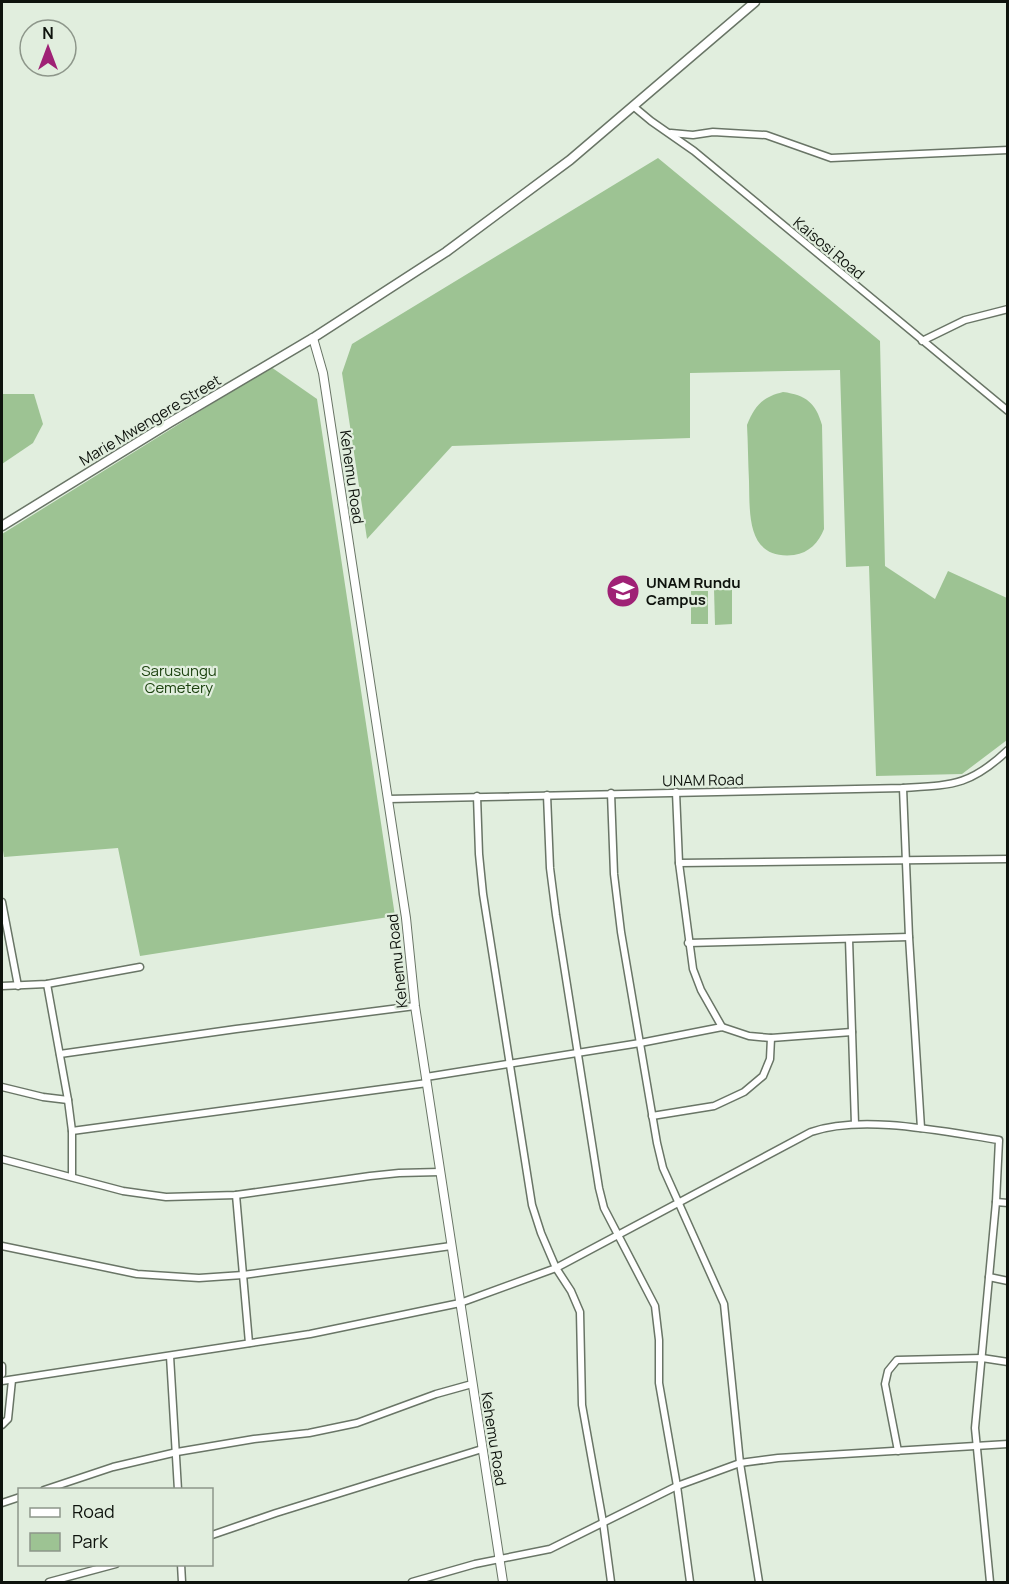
<svg xmlns="http://www.w3.org/2000/svg" width="1009" height="1584" font-family="Manrope,sans-serif">
<style>
.green{fill:#9dc393}
.lines{fill:none;stroke-linecap:round;stroke-linejoin:round}
.minor-casing{stroke:#697566;stroke-width:9}
.tertiary-casing{stroke:#697566;stroke-width:10}
.secondary-casing{stroke:#697566;stroke-width:11}
.minor{stroke:#fff;stroke-width:6}
.tertiary{stroke:#fff;stroke-width:8}
.secondary{stroke:#fff;stroke-width:8}
.labels{text-anchor:middle;dominant-baseline:central;stroke-width:4.5;stroke-linejoin:round;paint-order:stroke}
.street-label{font-size:15px;fill:#0e130d;stroke:#e1eede}
.poi-label{font-size:15px;font-weight:bold;fill:#0e130d;stroke:#e1eede;text-anchor:start}
.park-label{font-size:15px;fill:#1c420f;stroke:#e1eede}
</style>
<rect width="100%" height="100%" fill="#e1eede"/>
<g class="green">
<path d="M658,158l222,183 5,225 50,33 13,-28 59,27v142l-45,34 -86,2 -7,-210 -23,1 -6,-197 -150,3v65l-238,8 -85,93 -25,-166 10,-29z"/>
<path d="M271,367l46,32 78,517 -255,40 -22,-108 -114,9 -2,-13v-310z"/>
<path d="M783,392c23,3 33,11 39,33l2,104c-5,13 -15,24 -30,26 -48,5 -44,-41 -45,-74 -1,-19 -1,-38 -2,-56 8,-20 16,-28 36,-33z"/>
<path d="M2,394h32l9,30 -10,19 -31,21z"/>
<path d="M714,589h18v35l-17,1z"/>
<rect x="691" y="591" width="17" height="33"/>
</g>
<g class="lines">
<defs>
<g id="minor">
<path d="M633,106l18,15 43,30 314,260"/>
<path d="M671,133l22,2 20,-3 53,3 65,23 177,-8"/>
<path d="M922,341l43,-21 43,-11"/>
<path d="M903,788l6,149 12,191"/>
<path d="M676,792l3,71 14,106 8,21 21,37"/>
<path d="M611,793l3,81 7,58 36,211 6,25 61,136 16,159 19,119"/>
<path d="M547,795l3,73 6,47 43,273 5,20 51,98 4,34v43l18,103 13,96"/>
<path d="M477,796l2,58 4,40 49,311 9,28 15,35 15,23 9,21 2,93 21,117 8,60"/>
<path d="M388,799l515,-11c49,-3 67,-2 105,-38"/>
<path d="M679,863l329,-4"/>
<path d="M2,902l16,84"/>
<path d="M849,939l6,185"/>
<path d="M688,943l221,-6"/>
<path d="M47,984l21,116 4,31v46"/>
<path d="M2,986l45,-2 93,-17"/>
<path d="M60,1054l176,-25 179,-23"/>
<path d="M426,1077l214,-34 82,-16 27,9 22,2 81,-6"/>
<path d="M2,1087l41,10 25,3"/>
<path d="M652,1116l62,-10 30,-14 19,-16 7,-17 1,-21"/>
<path d="M72,1131l355,-48"/>
<path d="M2,1159l121,32 43,6 70,-2 134,-19 29,-3 41,-1"/>
<path d="M236,1195l13,148"/>
<path d="M996,1202l12,1"/>
<path d="M2,1246l135,28 62,4 44,-3 208,-29"/>
<path d="M989,1277l19,4"/>
<path d="M170,1356l8,134"/>
<path d="M2,1366v8"/>
<path d="M2,1381l308,-47 150,-31 96,-35 255,-136c52,-18 134,0 188,8l-3,62 -21,226 15,154"/>
<path d="M2,1425l6,-6 4,-39"/>
<path d="M898,1451l-13,-67 3,-13 9,-11 85,-2 26,4"/>
<path d="M44,1490l69,-23 64,-15 77,-13 55,-6 48,-10 79,-29 36,-10"/>
<path d="M2,1503l18,-6"/>
<path d="M212,1535l64,-22 206,-64"/>
<path d="M181,1564l1,18"/>
<path d="M49,1582l67,-18"/>
<path d="M412,1582l63,-18 75,-15 127,-63 63,-23 38,-5 230,-14"/>
</g>
<path id="tertiary" d="M313,338l10,35 83,545 9,88 88,576"/>
<path id="secondary" d="M2,526l167,-103 144,-85 133,-86 124,-92 185,-158"/>
</defs>
<use href="#minor" class="minor-casing"/>
<use href="#tertiary" class="tertiary-casing"/>
<use href="#secondary" class="secondary-casing"/>
<use href="#minor" class="minor"/>
<use href="#tertiary" class="tertiary"/>
<use href="#secondary" class="secondary"/>
</g>
<defs>
<symbol id="school-disc" viewBox="-11 -11 22 22"><circle r="9.5" fill="#9f2175" stroke="#e1eede"/><path d="M0-5L7-2L0 1L-7-2ZM-4 1L0 2.5L4 1V4Q0 6-4 4Z" fill="#fff"/></symbol>
</defs>
<g fill-rule="evenodd">
<use href="#school-disc" x="604" y="572" width="38" height="38"/>
</g>
<g class="labels">
<g class="street-label">
<text transform="translate(829 248) rotate(40)">Kaisosi Road</text>
<text transform="translate(150 420) rotate(-31)">Marie Mwengere Street</text>
<text transform="translate(352 477) rotate(82)">Kehemu Road</text>
<text transform="translate(703 780) rotate(-1)">UNAM Road</text>
<text transform="translate(397 961) rotate(-96)">Kehemu Road</text>
<text transform="translate(494 1439) rotate(81)">Kehemu Road</text>
</g>
<g class="poi-label">
<text x="646" y="582">UNAM Rundu<tspan x="646" dy="17">Campus</tspan></text>
</g>
<g class="park-label">
<text x="179" y="670">Sarusungu<tspan x="179" dy="17">Cemetery</tspan></text>
</g>
</g>
<rect width="1009" height="1584" fill="none" stroke="#0e130d" stroke-width="6"/>
<rect x="18" y="1488" width="195" height="78" fill="#e1eede" stroke="#8d968a" stroke-width="1.5"/>
<rect x="30" y="1508" width="30" height="9" fill="#ffffff" stroke="#8d968a" stroke-width="1.5"/>
<text x="72" y="1518" font-size="18" fill="#0e130d">Road</text>
<rect x="30" y="1533" width="30" height="18" fill="#9dc393" stroke="#8d968a" stroke-width="1.5"/>
<text x="72" y="1548" font-size="18" fill="#0e130d">Park</text>
<g transform="translate(48 48)"><circle r="28" fill="#e1eede" stroke="#8d968a" stroke-width="1.5"/>
<path d="M0-4.5L10 22L0 15L-10 22Z" fill="#9f2175"/>
<text y="-9" font-size="16" font-weight="bold" text-anchor="middle" fill="#0e130d">N</text>
</g>
</svg>
